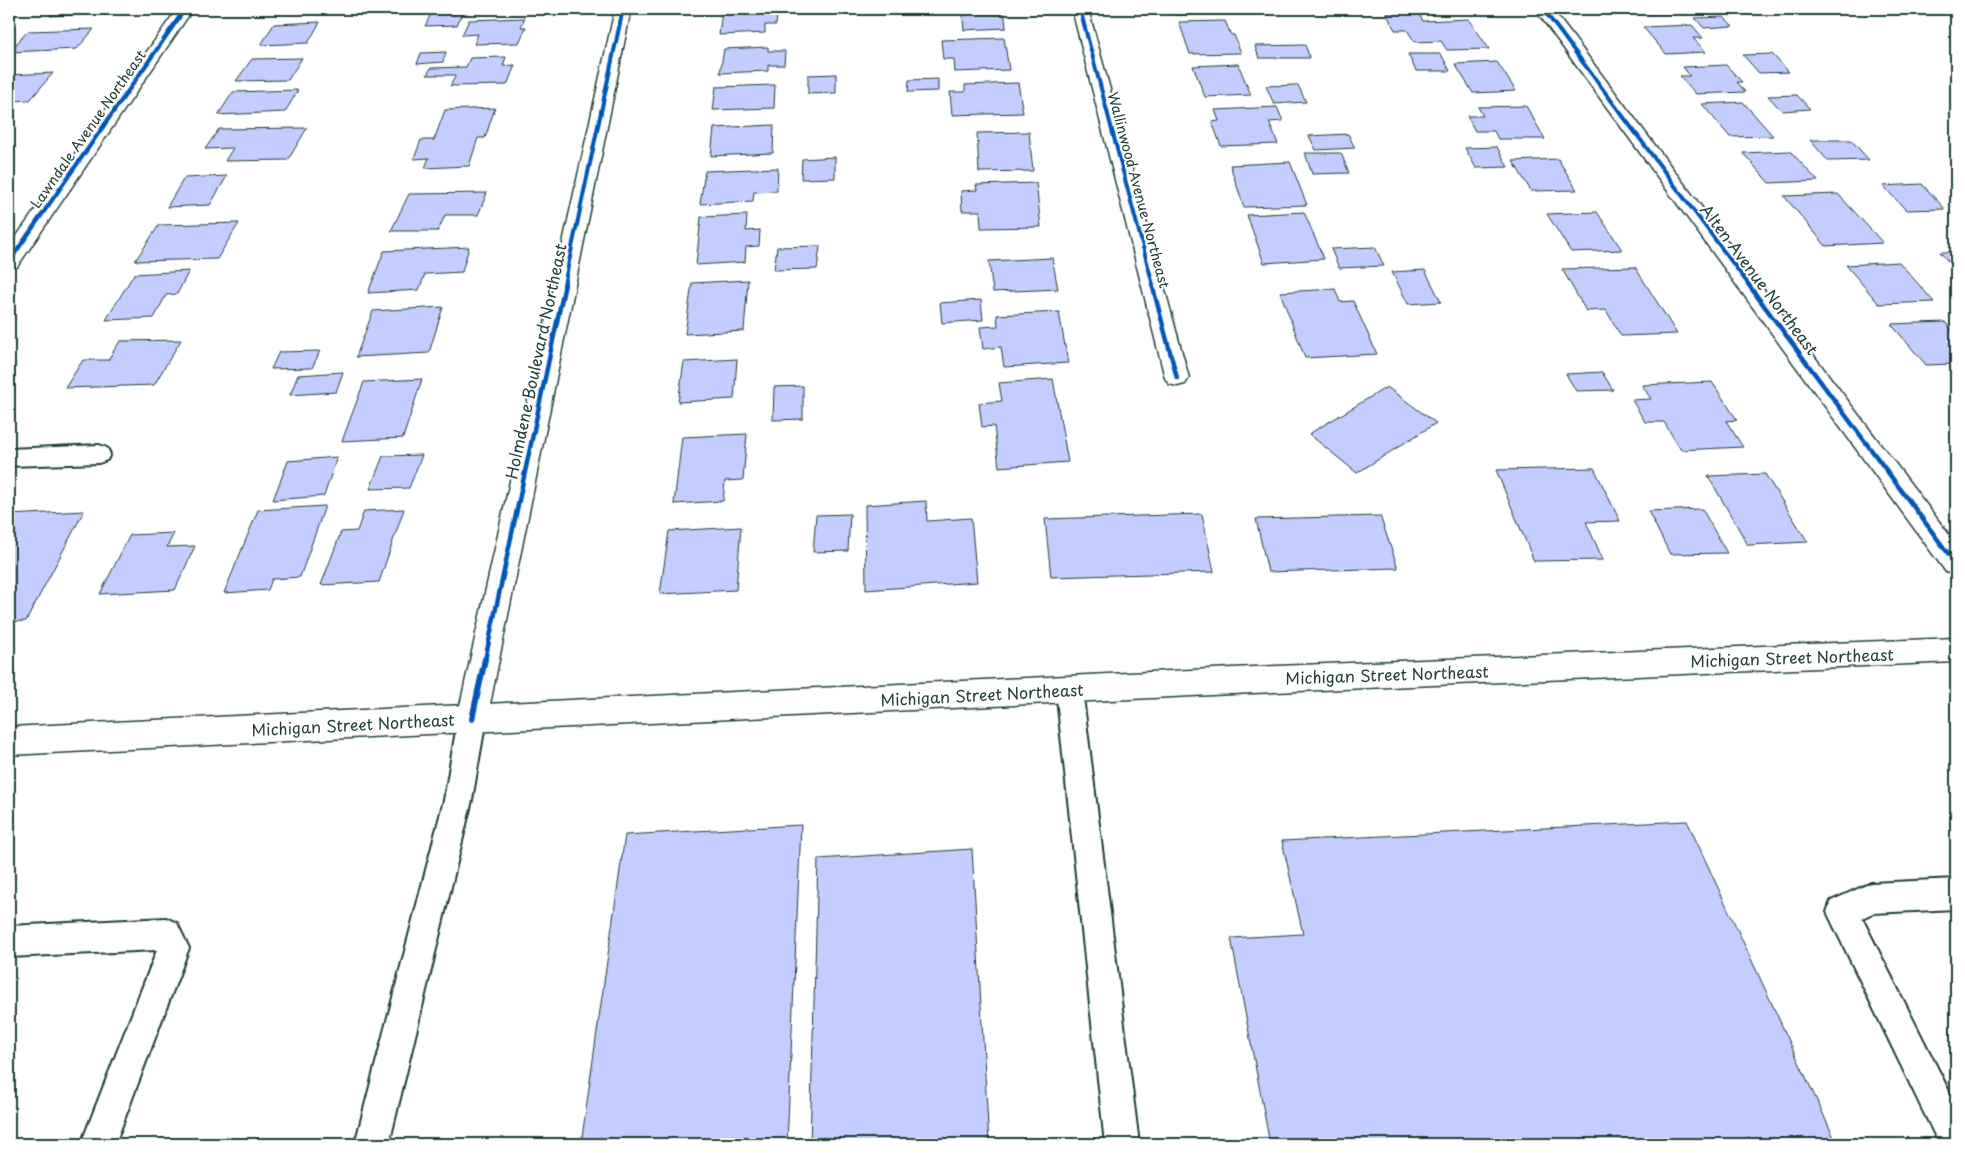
<svg xmlns="http://www.w3.org/2000/svg" width="1965" height="1153" font-family="'Playpen Sans',sans-serif">
<style>
.building{fill:#c4cdff;stroke:#1f3d34}
.lines{fill:none;stroke-linecap:round;stroke-linejoin:round}
.service-casing{stroke:#1f3d34;stroke-width:4}
.minor-casing{stroke:#1f3d34;stroke-width:3}
.secondary-casing{stroke:#1f3d34;stroke-width:3}
.service{fill:#fff;fill-rule:evenodd}
.minor{fill:#fff;fill-rule:evenodd}
.secondary{fill:#fff;fill-rule:evenodd}
.cycleway-far2-casing{stroke:#fff;stroke-width:5.5}
.cycleway-far1-casing{stroke:#fff;stroke-width:8}
.cycleway-casing{stroke:#fff;stroke-width:9}
.cycleway-far2{stroke:#0057b8;stroke-width:4}
.cycleway-far1{stroke:#0057b8;stroke-width:4.5}
.cycleway{stroke:#0057b8;stroke-width:6}
.labels{text-anchor:middle;dominant-baseline:central;stroke-width:4;stroke-linejoin:round;paint-order:stroke}
.far-street-label{font-size:14px;fill:#1f3d34;stroke:#fff}
.street-label{font-size:16px;fill:#1f3d34;stroke:#fff}
</style>
<rect width="100%" height="100%" fill="#fff"/>
<filter id="ink" filterUnits="userSpaceOnUse"><feTurbulence type="fractalNoise" baseFrequency=".02" numOctaves="2"/><feDisplacementMap in="SourceGraphic" scale="10" xChannelSelector="R" yChannelSelector="G"/><feConvolveMatrix kernelMatrix="1 2 1 2 8 2 1 2 1" color-interpolation-filters="sRGB"/></filter>
<g filter="url(#ink)">
<g class="building">
<path d="M56,9h38l-5,5 -39,2z"/>
<path d="M742,9h23v5h12l-1,11h-11v8l-46,2 3,-24 20,-1z"/>
<path d="M887,9h28l-1,2h-27z"/>
<path d="M962,9h42l2,19 -42,2z"/>
<path d="M1174,9h39l2,5 -40,1z"/>
<path d="M1640,9h49l3,4 -48,1z"/>
<path d="M1418,12l5,9 46,-2 20,30 -42,1 -6,-9 -26,1 -8,-12h-12l-9,-17z"/>
<path d="M462,13l-5,12 -32,1 6,-12z"/>
<path d="M1724,17l9,9 -29,2 -9,-10z"/>
<path d="M525,18l-4,9h5l-7,16 -45,1 4,-10 -16,1 7,-15z"/>
<path d="M1225,21l6,14h3l7,18 -51,1 -11,-32z"/>
<path d="M320,22l-12,21 -47,2 13,-21z"/>
<path d="M1692,25l11,13h-10l13,14 -40,2 -23,-27z"/>
<path d="M94,29l-17,20 -68,3 19,-21z"/>
<path d="M1004,38l5,32 -54,2 -1,-13h-11l-2,-19z"/>
<path d="M1305,45l5,13h-51l-4,-12z"/>
<path d="M768,47v4h17l-1,14h-16v6l-48,2 4,-24z"/>
<path d="M446,52l-3,10 -26,2 4,-11z"/>
<path d="M1408,54h33l9,17h-34z"/>
<path d="M1772,54l17,18 -30,1 -16,-18z"/>
<path d="M506,57l-3,9 12,-1 -8,20 -57,1 6,-11h-29l4,-7 35,-1 4,-9z"/>
<path d="M302,58l-14,22 -52,1 16,-22z"/>
<path d="M1497,62l19,29 -43,2 -18,-29z"/>
<path d="M1238,64l13,31 -46,2 -12,-31z"/>
<path d="M1726,65l16,17h-5l8,10 -49,2 -16,-18h10l-7,-9z"/>
<path d="M53,73l-23,27 -21,1v-26z"/>
<path d="M836,74v19l-28,1v-19z"/>
<path d="M938,79v12l-30,1 1,-12z"/>
<path d="M1018,83l5,30 -71,2 -2,-23h15v-7z"/>
<path d="M775,85l-1,23 -61,2 3,-23z"/>
<path d="M1298,85l8,17 -32,2 -8,-18z"/>
<path d="M298,90l-13,22 -67,3 15,-23z"/>
<path d="M1797,95l13,14 -28,2 -14,-15z"/>
<path d="M1743,102l30,34 -43,1 -28,-33z"/>
<path d="M1526,106l19,33h-47l-4,-8h-19l-8,-15h16l-5,-9z"/>
<path d="M1277,107l6,14 -14,1 9,22 -57,2 -9,-24 7,-1 -4,-11z"/>
<path d="M495,108l-10,30h-7l-9,28 -44,2 4,-10 -15,1 7,-19h13l11,-30z"/>
<path d="M774,125l-1,28 -62,3 3,-28z"/>
<path d="M307,128l-19,32 -63,1 8,-13 -28,1 14,-20z"/>
<path d="M1029,132l4,39 -54,1 -2,-39z"/>
<path d="M1348,134l7,14 -39,2 -7,-14z"/>
<path d="M1810,140h41l18,20 -41,1z"/>
<path d="M1497,147l11,20 -32,1 -11,-20z"/>
<path d="M1790,151l28,30 -49,2 -26,-30z"/>
<path d="M1305,153h36l8,20 -37,1z"/>
<path d="M835,157v21l-34,1 1,-20z"/>
<path d="M1558,159l19,31 -46,1 -18,-30z"/>
<path d="M1290,162l17,43 -63,2 -14,-42z"/>
<path d="M778,168l-1,23 -23,1 -1,9 -53,3 5,-33z"/>
<path d="M227,176l-17,29 -43,2 17,-29z"/>
<path d="M1036,183l5,44 -60,1 -1,-17h-18l-1,-20 16,-1 -1,-5z"/>
<path d="M1922,184l23,25 -39,1 -23,-24z"/>
<path d="M487,193l-9,22h-33l-7,16h-47l18,-37z"/>
<path d="M1838,194l45,49 -57,3 -42,-50z"/>
<path d="M1304,212l20,47 -60,4 -17,-48z"/>
<path d="M1597,212l25,38 -51,2 -24,-38z"/>
<path d="M747,215l-1,16 14,-1 -1,16 -13,1 -1,15 -49,3 5,-48z"/>
<path d="M239,223l-22,36 -82,2 24,-36z"/>
<path d="M820,246l-3,23 -43,1 3,-23z"/>
<path d="M469,247l-7,25 -37,2 -6,16 -51,3 16,-42z"/>
<path d="M1375,247l9,19 -45,2 -8,-19z"/>
<path d="M1940,252h16v18z"/>
<path d="M1052,258l6,31 -65,3 -4,-31z"/>
<path d="M1899,262l35,40 -55,2 -33,-39z"/>
<path d="M1635,267l42,67 -56,2 -15,-26 -20,1 -24,-42z"/>
<path d="M1425,270l16,32 -33,2 -16,-32z"/>
<path d="M189,271l-12,23 -11,1 -12,23 -48,2 28,-46z"/>
<path d="M748,280l-4,51 -59,3 7,-51z"/>
<path d="M1335,289l5,13 13,-1 24,53 -72,4 -25,-66z"/>
<path d="M981,300l2,20 -41,3 -2,-20z"/>
<path d="M443,307l-14,46 -73,4 17,-46z"/>
<path d="M1059,312l9,51 -64,4 -3,-20 -18,2 -3,-22 18,-1 -1,-11z"/>
<path d="M1945,322l9,10 2,-1v33l-30,1 -35,-41z"/>
<path d="M181,340l-27,45 -89,3 18,-28h25l12,-19z"/>
<path d="M320,351l-8,17 -41,1 8,-17z"/>
<path d="M737,359l-3,40 -56,3 6,-40z"/>
<path d="M343,372l-7,20 -46,3 8,-20z"/>
<path d="M1602,372l11,18 -37,1 -10,-17z"/>
<path d="M422,379l-19,59 -61,3 22,-59z"/>
<path d="M1053,379l15,83 -69,5 -5,-41 -12,1 -3,-24 23,-2 -3,-18z"/>
<path d="M1712,382l25,38 -11,1 17,26 -62,3 -17,-28h-19l-13,-22 19,-1 -9,-14z"/>
<path d="M803,386v33l-30,1 1,-33z"/>
<path d="M1387,387l49,36 -79,50 -48,-39z"/>
<path d="M747,434l-4,46 -18,1 -2,20 -49,3 8,-67z"/>
<path d="M422,455l-13,33 -39,1 13,-33z"/>
<path d="M337,457l-13,39 -51,4 15,-39z"/>
<path d="M1594,468l26,53 -34,1 17,38 -69,1 -38,-91z"/>
<path d="M1765,474l43,68 -60,3 -40,-69z"/>
<path d="M926,501l1,20 44,-3 6,64 -111,8 -1,-85z"/>
<path d="M325,506l-25,71 -28,2 -4,11 -44,3 34,-83z"/>
<path d="M404,509l-25,73 -58,3 20,-53 16,-1 7,-20z"/>
<path d="M1702,509l25,44 -57,1 -22,-43z"/>
<path d="M84,511l-58,110 -17,1v-107z"/>
<path d="M850,514l-2,37 -35,1 3,-37z"/>
<path d="M1202,514l12,58 -163,5 -6,-58z"/>
<path d="M1380,516l18,52 -130,4 -12,-53z"/>
<path d="M741,527l-5,63 -76,4 9,-63z"/>
<path d="M174,533l-7,14 28,-1 -20,44 -75,4 30,-59z"/>
<path d="M1687,821l150,323h-567l-39,-206 72,-4 -21,-93z"/>
<path d="M801,825l-14,319h-206l44,-309z"/>
<path d="M972,849l17,295h-179l8,-285z"/>
</g>
<g class="lines">
<defs>
<g id="service">
<path d="M99,445l8,3 3,6 -3,6 -8,3 -90,3v-17z"/>
<path d="M1069,677l10,4 3,8 57,455h-34l-49,-455 3,-8z"/>
<path d="M472,707l10,3 4,9 -14,81 -83,344h-34l89,-344 14,-81 4,-9z"/>
<path d="M1956,879v30l-83,4 -11,5 94,187v39h-17l-112,-232 4,-11 40,-18z"/>
<path d="M166,918l11,5 12,25 -74,196h-34l76,-194 -148,7v-31z"/>
</g>
<g id="minor">
<path d="M177,9h16l-176,258 -8,2v-22z"/>
<path d="M615,9h16l-144,710 -4,9 -11,4 -11,-4 -4,-9z"/>
<path d="M1072,9h16l101,369 -4,6 -8,2 -8,-2 -4,-6z"/>
<path d="M1535,9h17l404,535v31l-10,-3z"/>
</g>
<path id="secondary" d="M1956,638v24l-703,31 -1244,62v-28l1244,-60z"/>
</defs>
<use href="#service" class="service-casing"/>
<use href="#minor" class="minor-casing"/>
<use href="#secondary" class="secondary-casing"/>
<use href="#service" class="service"/>
<use href="#minor" class="minor"/>
<use href="#secondary" class="secondary"/>
<defs>
<g id="cycleway-far2">
<path d="M1080,9l73,276"/>
<path d="M1543,9l206,276"/>
<path d="M9,262l176,-253"/>
<path d="M564,285l59,-276"/>
</g>
<g id="cycleway-far1">
<path d="M1152,284l25,94"/>
<path d="M1748,284l208,280"/>
<path d="M485,660l80,-376"/>
</g>
<path id="cycleway" d="M472,719l13,-60"/>
</defs>
<use href="#cycleway-far2" class="cycleway-far2-casing"/>
<use href="#cycleway-far1" class="cycleway-far1-casing"/>
<use href="#cycleway" class="cycleway-casing"/>
<use href="#cycleway-far2" class="cycleway-far2"/>
<use href="#cycleway-far1" class="cycleway-far1"/>
<use href="#cycleway" class="cycleway"/>
</g>
</g>
<g class="labels">
<g class="far-street-label">
<text transform="translate(88 129) rotate(-55)">Lawndale Avenue Northeast</text>
<text transform="translate(1139 190) rotate(75)">Wallinwood Avenue Northeast</text>
</g>
<g class="street-label">
<text transform="translate(1760 279) rotate(53)">Alten Avenue Northeast</text>
<text transform="translate(535 361) rotate(-78)">Holmdene Boulevard Northeast</text>
<text transform="translate(1792 657) rotate(-2)">Michigan Street Northeast</text>
<text transform="translate(1387 674) rotate(-2)">Michigan Street Northeast</text>
<text transform="translate(982 694) rotate(-3)">Michigan Street Northeast</text>
<text transform="translate(353 724) rotate(-3)">Michigan Street Northeast</text>
</g>
</g>
<rect width="1965" height="1153" fill="none" stroke="#fff" stroke-width="30"/>
<rect x="15" y="15" width="1935" height="1123" fill="none" stroke="#1f3d34" stroke-width="2" filter="url(#ink)"/>
</svg>
